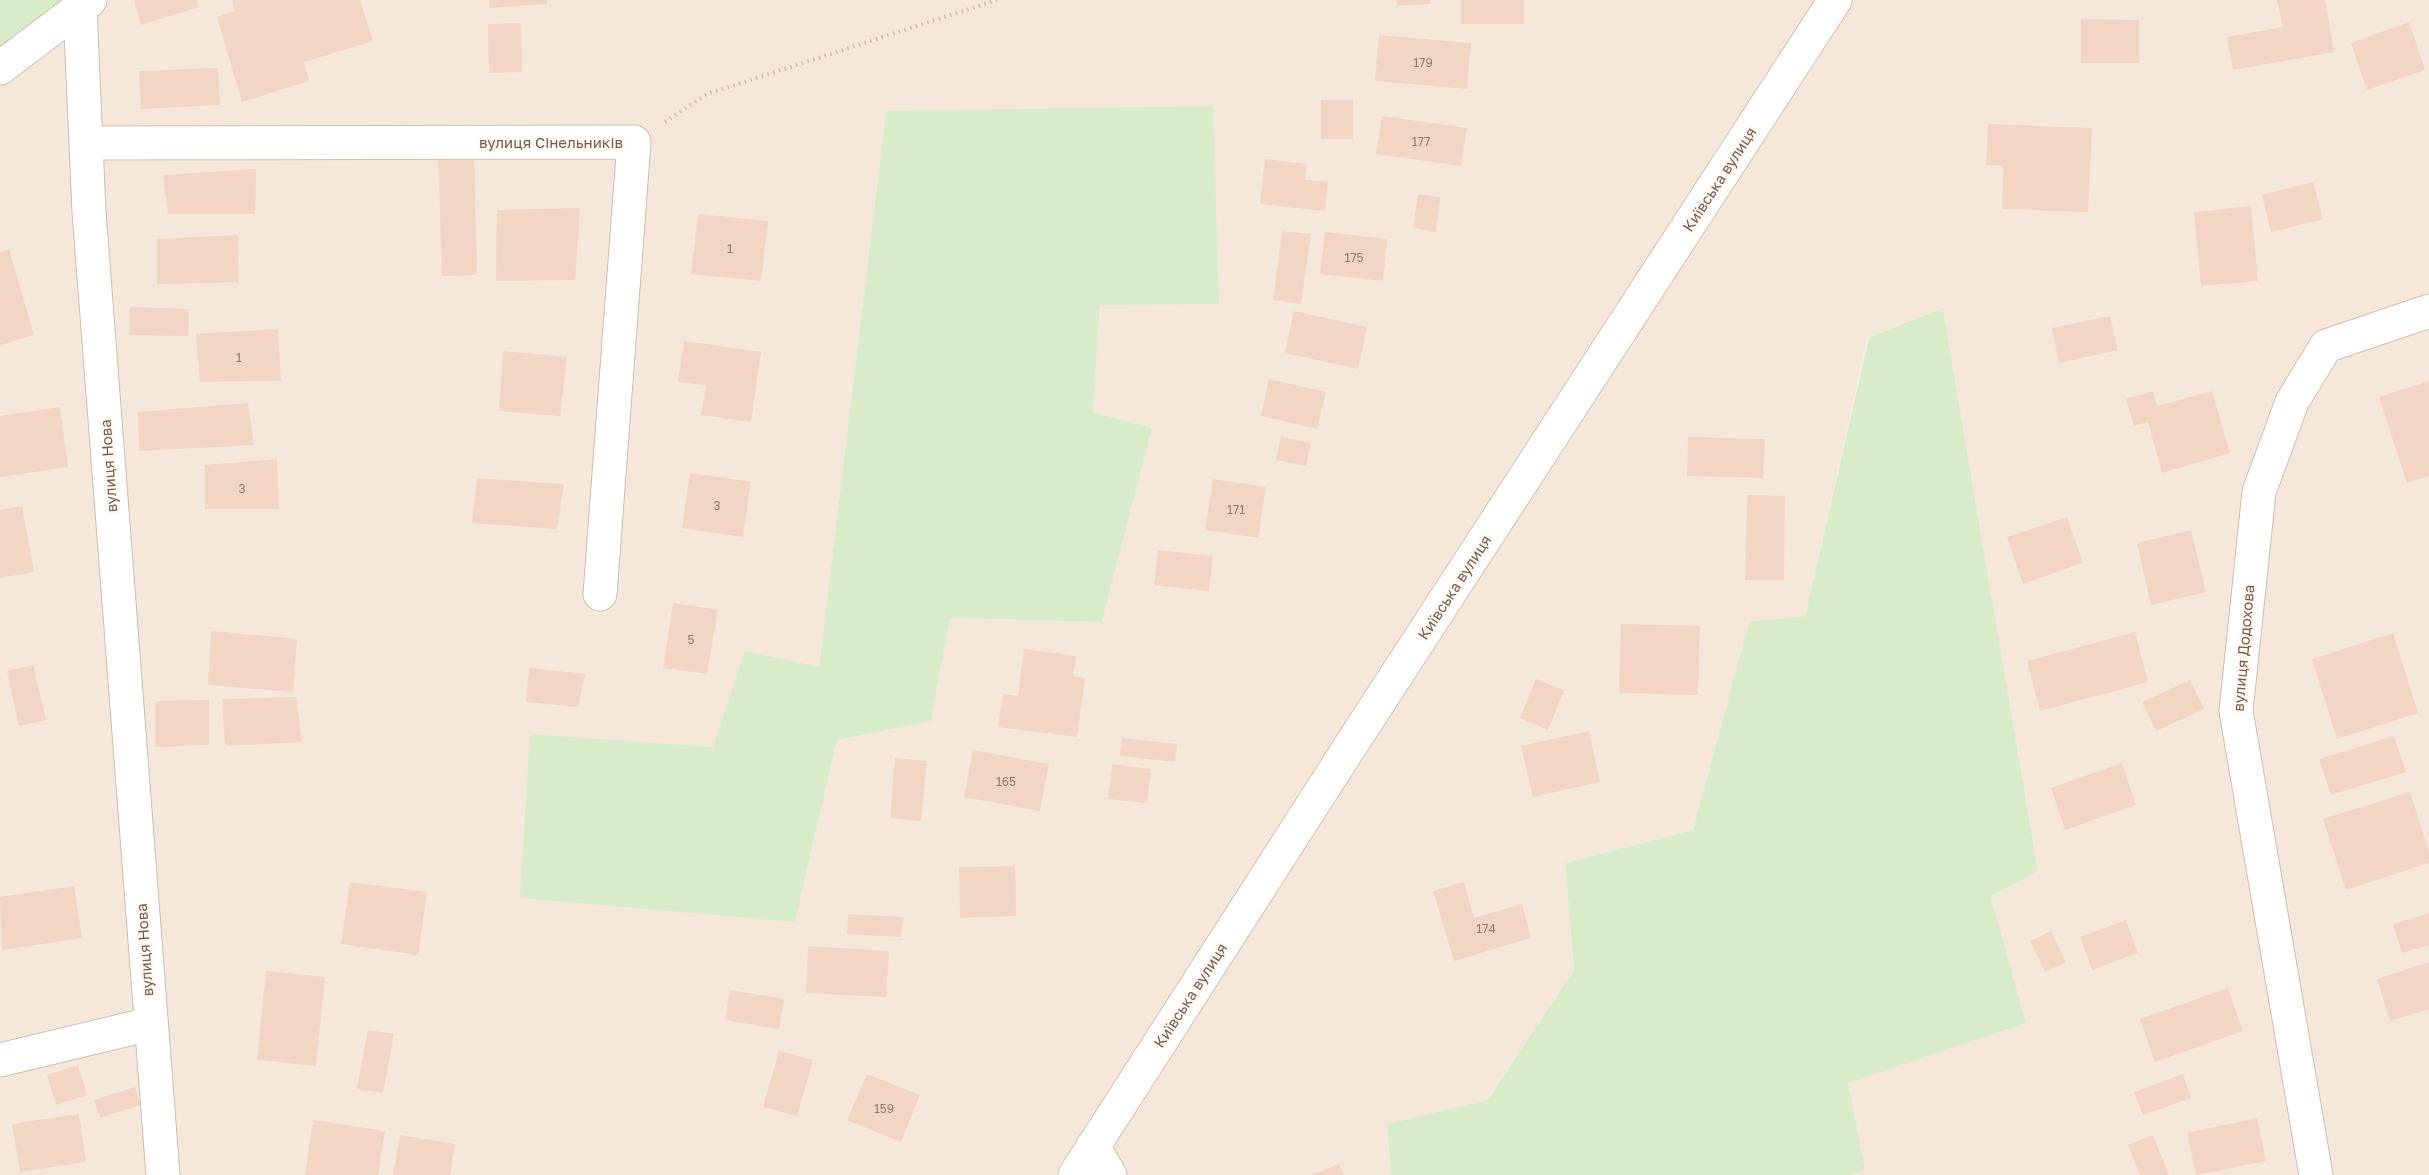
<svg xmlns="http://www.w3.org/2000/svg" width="2429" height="1175" font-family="'Golos Text',sans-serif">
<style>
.residential{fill:#f5e8da;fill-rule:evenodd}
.green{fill:#d8ecc9}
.building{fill:#f3d5c3}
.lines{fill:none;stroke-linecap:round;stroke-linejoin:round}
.street-casing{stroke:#d1beb0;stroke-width:35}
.secondary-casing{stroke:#d6c0b0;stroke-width:35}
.path{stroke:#d9b8a5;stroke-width:4;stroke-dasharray:1.5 4.5;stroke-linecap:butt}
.street{stroke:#fff;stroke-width:33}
.secondary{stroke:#fff;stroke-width:33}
.labels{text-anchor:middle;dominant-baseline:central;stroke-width:6;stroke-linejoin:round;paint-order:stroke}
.number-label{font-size:12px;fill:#987a6a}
.street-label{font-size:15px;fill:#7a5c4d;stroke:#fffaf3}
</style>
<rect width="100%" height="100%" fill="#fdf6ec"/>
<path class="residential" d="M80,0h2349v1175h-579l15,-6 -18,-86 179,-60 -35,-128 47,-25 -95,-562 -75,29 -63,279 -56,7 -56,207 -128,33 9,107 -86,131 -101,23 4,51h-1391v-1111zM886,111l214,193 -7,108 59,16 -50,194 -152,-4 -19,103 -94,19 -42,182 -265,-187 183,12 106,-79z"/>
<g class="green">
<path d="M0,0h62l-62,64z"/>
<path d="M1213,106l6,198 -119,1 -7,107 59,16 -50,194 -152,-4 -19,103 -94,19 -42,182 -275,-24 10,-164 183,13 32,-96 74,16 67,-556z"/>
<path d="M1943,308l95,563 -47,25 35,127 -178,60 17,86 -15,6h-459l-4,-51 101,-24 86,-130 -9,-107 128,-33 56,-208 56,-6 64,-279z"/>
</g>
<g class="building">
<path d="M134,0h63l2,7 -58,18z"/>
<path d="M232,0h128l13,41 -69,21 5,19 -67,21 -25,-85 18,-6z"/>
<path d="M489,0h58v4l-57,4z"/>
<path d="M1397,0h33v4l-33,2z"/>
<rect x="1461" y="0" width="63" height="24"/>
<path d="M2277,0h48l9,52 -101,18 -6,-33 56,-10z"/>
<path d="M2081,19l58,1v43h-58z"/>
<path d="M2409,22l16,48 -58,20 -16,-47z"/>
<path d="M521,23l1,49 -33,1 -1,-49z"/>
<path d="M1379,35l92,8 -4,46 -92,-8z"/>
<path d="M218,68l2,37 -79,4 -2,-38z"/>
<rect x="1321" y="100" width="32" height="39"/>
<path d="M1382,116l85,12 -6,38 -85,-12z"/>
<path d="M1988,124l104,4 -4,84 -86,-3 1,-43 -17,-1z"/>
<path d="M474,149l3,126 -35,1 -4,-125z"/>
<path d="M1265,159l42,5 -2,16 23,2 -3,29 -65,-7z"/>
<path d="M256,169l-1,45h-87l-5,-39z"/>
<path d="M2313,182l10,37 -52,13 -9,-37z"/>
<path d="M1418,194l22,3 -4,35 -23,-4z"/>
<path d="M2251,206l7,75 -57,5 -7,-74z"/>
<path d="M580,208l-5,72 -79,1 1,-71z"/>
<path d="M698,214l70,7 -7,60 -70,-7z"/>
<path d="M1282,231l29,3 -10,70 -28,-4z"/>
<path d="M1325,232l62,7 -4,42 -63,-7z"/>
<path d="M238,235l1,47 -82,2v-45z"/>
<path d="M9,249l25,86 -34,10v-93z"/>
<path d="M130,307l59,2 -1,27 -59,-1z"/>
<path d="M1294,311l73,16 -9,42 -73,-16z"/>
<path d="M2110,316l8,34 -59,13 -7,-35z"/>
<path d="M278,329l3,52 -81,1 -4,-48z"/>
<path d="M684,341l77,11 -10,70 -50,-7 5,-30 -28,-3z"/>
<path d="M503,351l64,6 -7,59 -61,-5z"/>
<path d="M1269,379l57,13 -9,37 -56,-13z"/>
<path d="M2429,381v95l-22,7 -28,-86z"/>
<path d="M2153,391l4,15 55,-15 18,62 -68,20 -14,-51 -14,4 -8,-27z"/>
<path d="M248,403l6,42 -115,6 -1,-39z"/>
<path d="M60,407l8,60 -68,10v-61z"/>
<path d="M1281,437l30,6 -5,23 -30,-6z"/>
<path d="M1688,437l77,2 -2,39 -76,-2z"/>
<path d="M277,459l2,50h-74v-44z"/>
<path d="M690,473l61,9 -8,55 -61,-9z"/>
<path d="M477,478l87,6 -7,45 -85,-6z"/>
<path d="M1213,479l53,8 -8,51 -53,-8z"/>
<path d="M1747,495l38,1 -1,84h-39z"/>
<path d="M22,506l12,66 -34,6v-68z"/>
<path d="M2067,517l16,46 -60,21 -16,-47z"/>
<path d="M2191,530l15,62 -55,13 -14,-62z"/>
<path d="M1158,550l55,6 -4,35 -55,-6z"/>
<path d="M673,603l45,7 -11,64 -44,-6z"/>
<path d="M1621,624l79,2 -2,69 -79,-2z"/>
<path d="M211,631l86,8 -4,53 -85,-7z"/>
<path d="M2135,632l13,50 -108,29 -13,-50z"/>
<path d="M2393,633l25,80 -81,26 -25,-80z"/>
<path d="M1024,649l52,7 -3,20 12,2 -8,59 -79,-10 5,-33 15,2z"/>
<path d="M33,665l13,55 -27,6 -12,-55z"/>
<path d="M529,668l56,6 -7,33 -52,-5z"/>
<path d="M1536,679l28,11 -16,40 -28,-12z"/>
<path d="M2190,680l14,29 -48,22 -14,-29z"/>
<path d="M296,697l6,45 -77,4 -3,-47z"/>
<path d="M209,700v45l-54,2v-46z"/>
<path d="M1589,731l11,51 -67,15 -12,-51z"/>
<path d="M2394,736l12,36 -75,23 -12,-36z"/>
<path d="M1122,738l55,6 -2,18 -55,-6z"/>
<path d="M973,750l76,14 -9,47 -76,-14z"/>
<path d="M895,758l32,3 -6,60 -31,-3z"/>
<path d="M2122,763l14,42 -71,25 -14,-42z"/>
<path d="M1112,764l39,5 -4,34 -39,-4z"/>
<path d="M2410,792l19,60v11l-83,27 -23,-71z"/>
<path d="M1015,866l1,50 -56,2 -1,-51z"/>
<path d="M350,882l77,10 -9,63 -77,-11z"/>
<path d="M1464,882l10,36 48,-14 9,34 -77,23 -21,-70z"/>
<path d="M74,886l8,52 -80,12 -2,-53z"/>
<path d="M2429,913v32l-27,8 -9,-29z"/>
<path d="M848,914l55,3 -2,20 -54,-3z"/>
<path d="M2126,920l12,33 -46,17 -12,-33z"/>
<path d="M2051,931l15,31 -21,10 -15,-31z"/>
<path d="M808,946l81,5 -3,46 -80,-4z"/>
<path d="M2429,962v47l-39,12 -13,-42z"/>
<path d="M266,971l59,6 -9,89 -59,-6z"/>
<path d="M2228,988l15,43 -88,31 -15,-43z"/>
<path d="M730,990l54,9 -5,30 -54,-9z"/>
<path d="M368,1030l26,4 -11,59 -26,-4z"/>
<path d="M779,1051l34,9 -16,56 -34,-9z"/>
<path d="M78,1065l9,30 -31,10 -9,-30z"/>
<path d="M867,1074l53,21 -19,47 -54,-22z"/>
<path d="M2183,1074l8,24 -48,17 -9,-23z"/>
<path d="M135,1087l5,18 -40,13 -6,-18z"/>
<path d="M79,1114l7,48 -66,10 -8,-48z"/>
<path d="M2257,1118l9,43 -70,14 -9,-42z"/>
<path d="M313,1120l72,11 -7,44h-73z"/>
<path d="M400,1135l55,9 -5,31h-57z"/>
<path d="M2153,1135l16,40h-29l-12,-30z"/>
<path d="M1339,1164l5,11h-33z"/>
</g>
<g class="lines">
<defs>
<g id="street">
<path d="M80,8l9,204 74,963"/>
<path d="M0,68l90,-68"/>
<path d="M88,143l546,-1 -34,452"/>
<path d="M0,1060l150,-36"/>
<path d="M1093,1146l17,29"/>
<path d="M2316,1175l-80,-464 23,-219 33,-90 34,-56 103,-35"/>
</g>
<path id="secondary" d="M1075,1175l274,-427 486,-748"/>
</defs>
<use href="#street" class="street-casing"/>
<use href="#secondary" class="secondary-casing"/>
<path class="path" d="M665,122l42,-28 290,-94"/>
<use href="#street" class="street"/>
<use href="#secondary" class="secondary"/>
</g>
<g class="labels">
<g class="number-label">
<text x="1423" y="62">179</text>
<text x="1421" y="141">177</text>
<text x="730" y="248">1</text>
<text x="1354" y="257">175</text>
<text x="239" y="357">1</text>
<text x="242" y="488">3</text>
<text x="717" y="505">3</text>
<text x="1236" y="509">171</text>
<text x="691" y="639">5</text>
<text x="1006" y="781">165</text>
<text x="1486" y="928">174</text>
<text x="884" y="1108">159</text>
</g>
<g class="street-label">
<text x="551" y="142">вулиця Сінельників</text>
<text transform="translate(1719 179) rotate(-57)">Київська вулиця</text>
<text transform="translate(108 466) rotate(-94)">вулиця Нова</text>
<text transform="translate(1454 587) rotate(-57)">Київська вулиця</text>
<text transform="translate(2243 648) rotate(-85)">вулиця Додохова</text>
<text transform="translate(144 950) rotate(-94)">вулиця Нова</text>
<text transform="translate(1190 995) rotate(-57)">Київська вулиця</text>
</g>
</g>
</svg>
